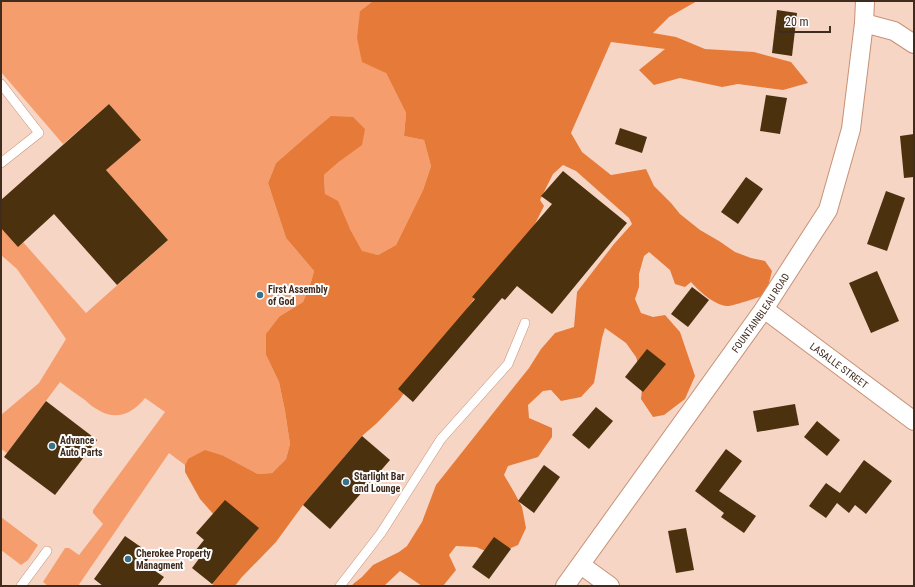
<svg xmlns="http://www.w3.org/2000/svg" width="915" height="587" font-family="'Roboto Condensed',sans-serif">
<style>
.green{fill:#f59d6c}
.forest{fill:#e67b39}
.building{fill:#4b310e}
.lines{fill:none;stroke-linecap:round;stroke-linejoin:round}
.service-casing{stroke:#c69276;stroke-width:10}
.minor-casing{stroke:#c69276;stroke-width:20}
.service{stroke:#fff;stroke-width:9}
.minor{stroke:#fff;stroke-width:18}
.poi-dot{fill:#38718a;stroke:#fefefe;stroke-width:1.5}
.labels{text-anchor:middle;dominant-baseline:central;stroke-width:4;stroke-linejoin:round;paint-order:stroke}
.poi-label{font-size:10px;font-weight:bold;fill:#402b1f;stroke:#fefefe;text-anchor:start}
.street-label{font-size:10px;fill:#402b1f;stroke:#fefefe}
</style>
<rect width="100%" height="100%" fill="#f7d5c4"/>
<g class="green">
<path d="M1,1h372l-13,10 26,62 20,40 -2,23 20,4 7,26 -8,24 -27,55 -18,10 -16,-3 -12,-23 -25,-35 -1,-19 16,-14 -9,-44 -24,19 -31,27 -8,20 18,55 28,33 -3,11 -8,20 -23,14 -14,39 13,27 6,29 5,33 -4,15 -14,14 -14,1 -34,-18 -36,3 -3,6 -16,-12 -91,133h-30l-5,-4 22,-34h4l10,7 24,-31 -10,-11v-3l72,-98 -20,-14c-11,14 -27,23 -45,13 -6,-3 -11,-7 -15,-11 -9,-6 -17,-12 -25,-18l-53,71 -6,-4v-34l38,-32 27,-44 -49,-70 -16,-14v-27l22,14 63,71 82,-73 -62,-70 34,-30 -31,-36 -46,40 -62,-72z"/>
<path d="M1,517l37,28 -10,15 -7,5 -20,-15z"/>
</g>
<path class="forest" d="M373,1h324l-28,16 -16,16 23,4 29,12 49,3 37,10 17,21 -25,7 -45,-6 -16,3 -42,-9 -26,7 -15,-15 26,-21 -54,-7 -40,91 11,19 29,23 35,-6 8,17 17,17 9,11 20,16 19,11 16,11 16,6 14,3 7,10 -6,24c-7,2 -35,12 -39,11 -13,-1 -28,-15 -36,-24l-6,5 -10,-3 -5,-14 -21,-18 -5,4 -5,18v13l-4,12 6,14 12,4 12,-2 15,17 15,44 -10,23 -21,16 -11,2 -12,-18 2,-20 -7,-22 -10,-14 -21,-15 -3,10 -8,45 -13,14 -20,4 -10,-11 -8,1 -15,14 1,13 23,10v9l-14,20 -30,9 -4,9 10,17 8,15 4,21 -8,17 -23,10 -19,-8 -20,-1 -7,9 7,15 -13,16h-21l-22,-15 -16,15h-32l1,-2 9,-7 11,-12 26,-13 8,-6 15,-24 14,-37 77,-97 16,-20 12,-19 14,-16 19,-6 3,-35 37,-48 18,-20 -3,-6 -53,-47 -13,-6 -10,9 -13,26 4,6 -8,16 -18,28 -44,49 -34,48 -27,33 -13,19 -23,24 -15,13 -59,69 -27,37 -35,36 -6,8h-20l-4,-3 11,-59 -22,-25 -15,-27v-7l3,-6 17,-9 19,6 34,18 14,-1 14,-14 4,-15 -5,-33 -6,-29 -13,-27v-21l14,-18 23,-14 8,-20 3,-11 -28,-33 -18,-55 8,-20 31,-27 24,-20 22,1 12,12 -3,16 -22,16 -16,14 1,19 13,7 12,28 12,22 16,4 18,-10 27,-55 8,-24 -7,-26 -20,-4 2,-23 -20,-40 -24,-11 -5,-24 3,-27z"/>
<g class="building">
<path d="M777,10l20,3 -5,43 -20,-3z"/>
<path d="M766,95l21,3 -7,36 -20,-3z"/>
<path d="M109,104l32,36 -35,30 62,70 -51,45 -63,-71 -36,33 -17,-19v-28z"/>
<path d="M620,128l27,9 -5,16 -27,-9z"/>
<path d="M914,134v43l-10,1 -4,-42z"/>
<path d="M563,171l64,52 -75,91 -35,-28 -12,14 -3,-2 -89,104 -15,-13 77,-90 -3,-2 80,-93 -11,-8z"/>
<path d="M746,177l17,12 -25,35 -17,-12z"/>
<path d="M886,191l19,7 -18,53 -20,-7z"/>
<path d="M877,271l22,50 -28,12 -22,-50z"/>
<path d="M692,287l17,13 -21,27 -17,-13z"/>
<path d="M647,349l19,15 -23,28 -18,-15z"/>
<path d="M46,401l51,39 -42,55 -51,-38z"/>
<path d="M795,404l4,21 -42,7 -4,-21z"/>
<path d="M596,407l17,14 -24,28 -17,-14z"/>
<path d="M817,421l23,19 -13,16 -23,-19z"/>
<path d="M362,436l28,24 -60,69 -27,-24z"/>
<path d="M726,449l16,12 -23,30 37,25 -12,17 -23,-16 3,-4 -29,-22z"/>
<path d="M864,460l28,21 -26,33 -11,-9 -6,8 -12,-10 -11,15 -17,-12 17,-23 14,10z"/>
<path d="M544,465l16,12 -26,36 -16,-12z"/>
<path d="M225,500l34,28 -47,56 -20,-16 9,-12 -6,-5 9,-11 -8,-7z"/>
<path d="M686,528l8,42 -18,3 -8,-42z"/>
<path d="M125,536l26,18 -6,10 19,13 -7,9h-54l-9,-7z"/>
<path d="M494,537l17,12 -22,30 -17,-12z"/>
</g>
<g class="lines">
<defs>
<g id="service">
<path d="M1,84l38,49 -38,30"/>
<path d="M21,586l26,-35"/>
<path d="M340,586l41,-53 60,-94 67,-75 17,-41"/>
</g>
<g id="minor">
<path d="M864,23l30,8 20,13"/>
<path id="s1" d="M764,309l150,112"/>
<path d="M581,565l29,21"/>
<path id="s2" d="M565,586l199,-277 64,-99 23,-81 13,-106 1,-22"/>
</g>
</defs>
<use href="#service" class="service-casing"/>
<use href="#minor" class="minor-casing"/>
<use href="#service" class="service"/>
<use href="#minor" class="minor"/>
</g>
<g class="poi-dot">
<circle cx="260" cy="295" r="4"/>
<circle cx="52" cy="446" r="4"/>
<circle cx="346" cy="482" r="4"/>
<circle cx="128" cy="559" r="4"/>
</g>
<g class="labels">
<g class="poi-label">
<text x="268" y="289">First Assembly<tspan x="268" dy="12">of God</tspan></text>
<text x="60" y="440">Advance<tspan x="60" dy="12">Auto Parts</tspan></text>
<text x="354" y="476">Starlight Bar<tspan x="354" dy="12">and Lounge</tspan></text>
<text x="136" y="553">Cherokee Property<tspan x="136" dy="12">Managment</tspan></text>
</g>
<g class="street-label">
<text stroke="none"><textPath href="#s2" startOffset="336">FOUNTAINBLEAU ROAD</textPath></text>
<text stroke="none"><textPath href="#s1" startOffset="94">LASALLE STREET</textPath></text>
</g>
</g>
<rect width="915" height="587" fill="none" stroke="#402b1f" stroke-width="4"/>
<path d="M779 26v6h51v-6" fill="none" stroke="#402b1f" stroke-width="2"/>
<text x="785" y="26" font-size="12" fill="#402b1f" stroke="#fefefe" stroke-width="3" paint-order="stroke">20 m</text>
</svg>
